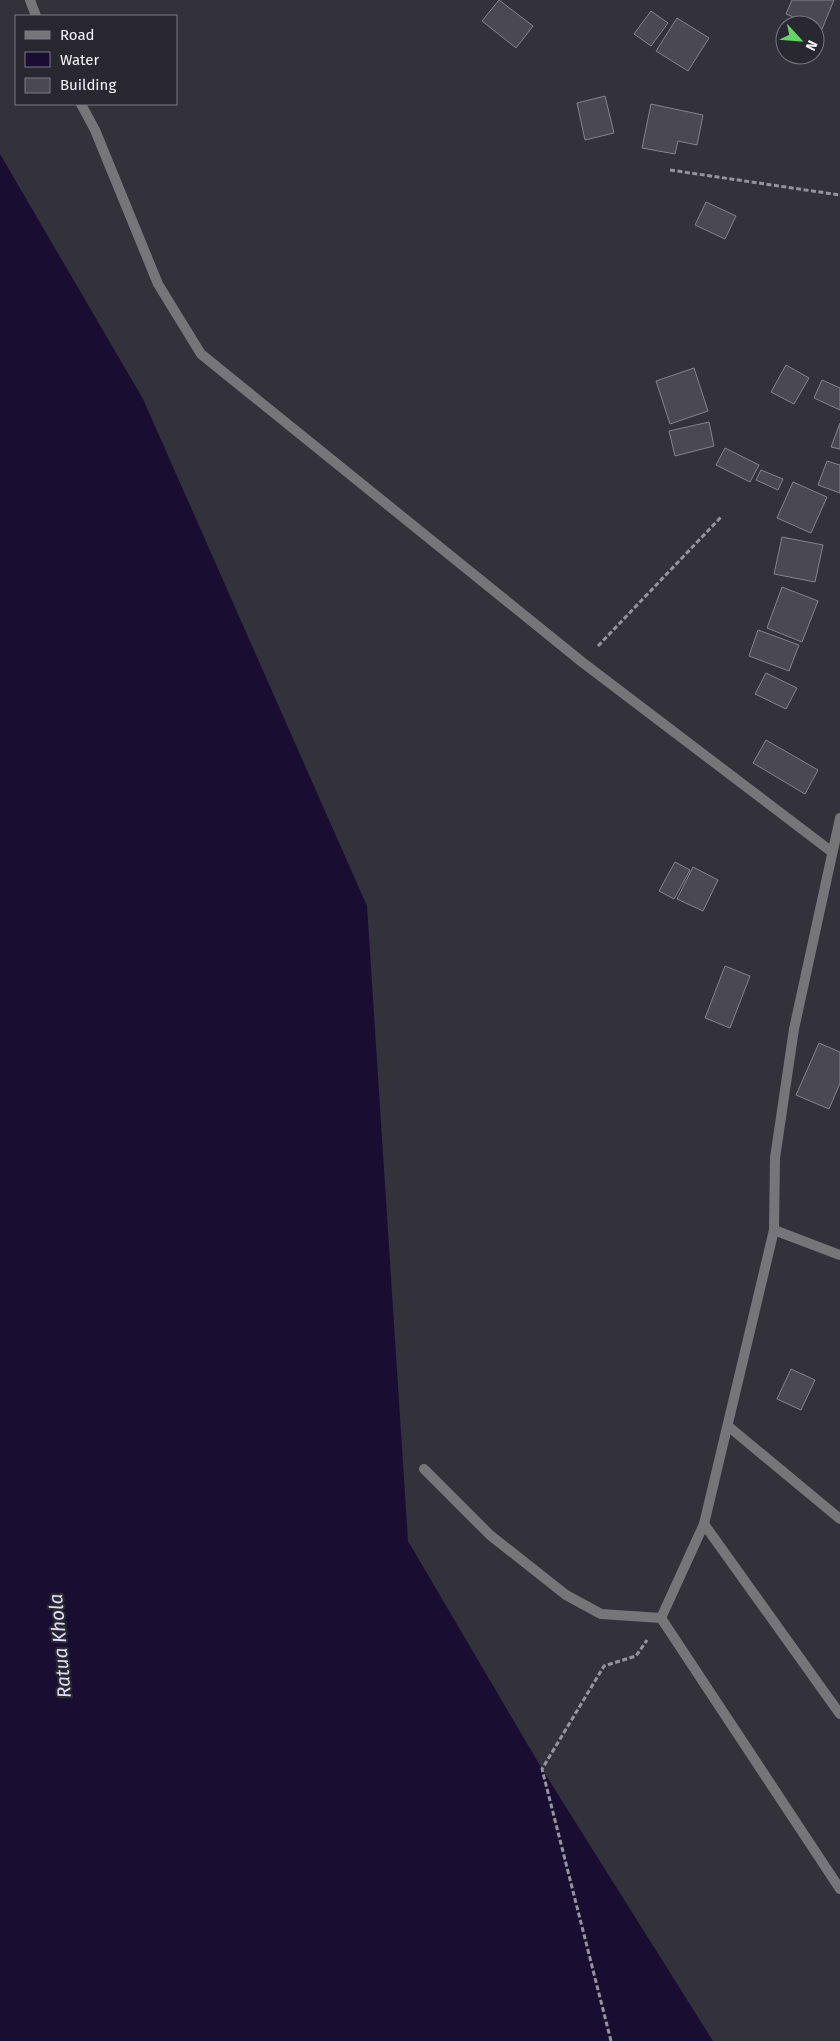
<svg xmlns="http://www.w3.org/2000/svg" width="840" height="2041" font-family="'Fira Sans',sans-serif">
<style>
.water{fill:#190e32}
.building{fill:#4a4851;stroke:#85848e}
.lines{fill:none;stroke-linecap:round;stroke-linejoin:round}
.path{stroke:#96949b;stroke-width:3;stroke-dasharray:5 2.5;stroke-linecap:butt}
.minor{stroke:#76767a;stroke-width:10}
.labels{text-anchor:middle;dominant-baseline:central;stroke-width:4.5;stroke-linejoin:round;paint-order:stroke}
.water-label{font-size:19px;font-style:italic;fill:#e2ddfa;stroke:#292730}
</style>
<rect width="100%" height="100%" fill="#33313a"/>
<path class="water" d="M0,154l143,245 224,507 41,635 134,228 171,272h-713z"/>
<g class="building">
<path d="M499,0l34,26 -17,22 -34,-27z"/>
<path d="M792,0h42l-12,29 -36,-15z"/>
<path d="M651,11l17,12 -17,23 -17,-12z"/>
<path d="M677,18l32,20 -21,33 -32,-20z"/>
<path d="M605,96l9,37 -29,7 -8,-37z"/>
<path d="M651,104l52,11 -6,30 -19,-4 -3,13 -33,-6z"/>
<path d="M706,202l30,14 -11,23 -30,-14z"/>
<path d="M786,365l23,13 -15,26 -23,-12z"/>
<path d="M694,368l14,43 -38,13 -14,-43z"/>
<path d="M822,380l18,8v22l-26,-12z"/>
<path d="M709,422l5,24 -39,10 -6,-25z"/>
<path d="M840,423v26l-9,-2z"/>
<path d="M725,448l34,17 -9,17 -34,-17z"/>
<path d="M827,461l13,4v28l-22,-8z"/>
<path d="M761,470l22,9 -5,11 -22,-10z"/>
<path d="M793,482l34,15 -16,36 -34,-15z"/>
<path d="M782,537l41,8 -8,37 -41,-8z"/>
<path d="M782,587l36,14 -16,41 -35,-14z"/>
<path d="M758,630l41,15 -10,26 -40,-15z"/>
<path d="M766,673l31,15 -11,21 -31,-15z"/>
<path d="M766,740l52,30 -13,24 -52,-31z"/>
<path d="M675,862l15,8 -16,29 -15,-8z"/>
<path d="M693,867l25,13 -15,31 -26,-12z"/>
<path d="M725,966l25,10 -20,52 -25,-10z"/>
<path d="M819,1043l21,9v31l-11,26 -33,-14z"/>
<path d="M791,1369l24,11 -14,30 -24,-11z"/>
</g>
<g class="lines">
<g class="path">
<path d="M670,170l170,25"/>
<path d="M598,646l124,-130"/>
<path d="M611,2041l-69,-272 62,-103 32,-10 11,-16"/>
</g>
<g class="minor">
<path d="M30,0l6,16"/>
<path d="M81,104l14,26 63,154 43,70 381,308 250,190"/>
<path d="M774,1230l66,25"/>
<path d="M728,1426l112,93"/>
<path d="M424,1469l66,66 76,60 35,19 60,4"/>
<path d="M704,1524l136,190"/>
<path d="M661,1618l43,-94 70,-294 1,-72 19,-129 46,-211"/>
<path d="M661,1618l179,271"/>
</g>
</g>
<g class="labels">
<g class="water-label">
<text transform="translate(60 1646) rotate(-95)">Ratua Khola</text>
</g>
</g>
<rect x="15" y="15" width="162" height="90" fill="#292730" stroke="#7a7980"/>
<rect x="25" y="31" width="25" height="8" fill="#76767a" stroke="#7a7980"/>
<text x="60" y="40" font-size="15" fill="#f4f3f8">Road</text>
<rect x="25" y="52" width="25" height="15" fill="#190e32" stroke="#7a7980"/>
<text x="60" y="65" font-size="15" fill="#f4f3f8">Water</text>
<rect x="25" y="78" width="25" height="15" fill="#4a4851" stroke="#7a7980"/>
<text x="60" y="90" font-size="15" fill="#f4f3f8">Building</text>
<g transform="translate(800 40) rotate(116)"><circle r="24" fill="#292730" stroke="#7a7980"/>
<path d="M0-4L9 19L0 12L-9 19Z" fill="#65d467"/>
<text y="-8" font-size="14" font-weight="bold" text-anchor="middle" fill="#f4f3f8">N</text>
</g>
</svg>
